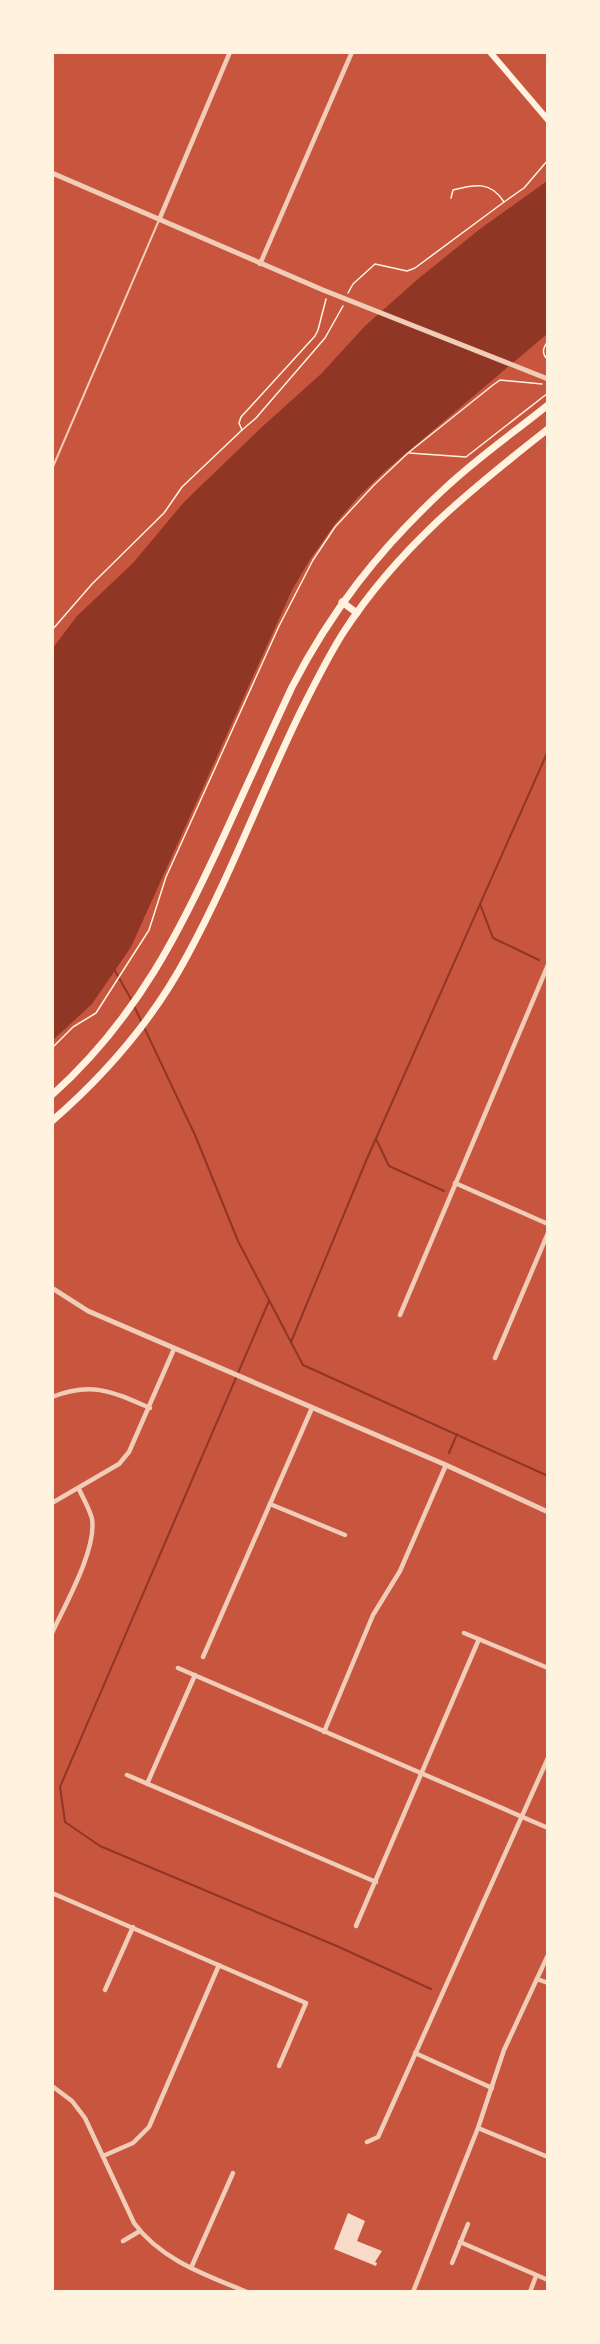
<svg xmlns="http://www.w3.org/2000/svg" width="600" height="2344" font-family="Commissioner,sans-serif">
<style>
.water{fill:#8f3625}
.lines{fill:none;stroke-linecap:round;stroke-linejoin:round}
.stream{stroke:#8f3625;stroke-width:2}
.building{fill:#f7dbc8}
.path{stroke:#fff3e0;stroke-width:1.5}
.service{stroke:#f1ccb7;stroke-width:2}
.minor{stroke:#f1ccb7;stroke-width:4.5}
.tertiary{stroke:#f1ccb7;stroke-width:5}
.secondary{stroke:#fff3e0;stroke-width:6}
.primary{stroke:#fff3e0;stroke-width:7}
</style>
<rect width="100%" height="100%" fill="#c8553d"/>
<path class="water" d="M547,181v153l-162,137 -27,26 -23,27 -26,37 -17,29 -161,357 -39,57 -39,36 -1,-391 25,-33 56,-53 51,-61 79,-76 58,-52 44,-48 53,-47 62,-50z"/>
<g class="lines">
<g class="stream">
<path d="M480,904l13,34 46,22"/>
<path d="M114,969l18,32"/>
<path d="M134,1006l61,129 43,106 65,124 245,111"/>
<path d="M376,1139l13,27 55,25"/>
<path d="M269,1301l-209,486 5,35 35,24 239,101 92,42"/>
<path d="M291,1342l75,-181 182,-410"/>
<path d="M449,1453l8,-19"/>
</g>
</g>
<path class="building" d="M348,2213l17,8 -8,20 25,10 -7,11 2,1 -1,3 -42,-17z"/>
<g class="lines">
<g class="path">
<path d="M451,198l2,-8c22,-6 38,-9 51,12l20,-14 24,-28"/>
<path d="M348,293l5,-9 22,-20 32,7 8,-3 89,-66"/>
<path d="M548,341c-5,7 -7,12 0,19"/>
<path d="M242,430l14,-12 69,-80 18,-32"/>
<path d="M409,453l57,4 82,-64"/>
<path d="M52,630l40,-46 72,-71 18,-26 60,-57 -3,-7 2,-6 74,-81 3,-6 8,-31"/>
<path d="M52,1048l21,-21 23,-14 53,-83 17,-53 113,-251 34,-66 22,-33 39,-42 34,-32 85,-68 7,-5 42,4"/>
</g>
<path class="service" d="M52,469l107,-249"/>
<g class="minor">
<path d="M159,220l71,-168"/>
<path d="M260,264l92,-212"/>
<path d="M455,1183l93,41"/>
<path d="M400,1315l148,-350"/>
<path d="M495,1358l53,-125"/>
<path d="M52,1397c40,-16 61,-5 98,11"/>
<path d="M52,1503l67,-39 10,-12 45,-103"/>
<path d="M270,1504l75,31"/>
<path d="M52,1633c13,-28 45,-84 40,-114 -2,-9 -9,-21 -13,-30"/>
<path d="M464,1633l84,35"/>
<path d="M203,1657l109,-249"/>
<path d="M178,1668l370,160"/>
<path d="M324,1732l49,-117 27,-44 46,-106"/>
<path d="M127,1775l249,107"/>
<path d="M147,1784l48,-109"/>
<path d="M52,1893l254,110 -27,63"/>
<path d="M356,1926l123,-287"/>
<path d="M537,1979l11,4"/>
<path d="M105,1990l28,-63"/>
<path d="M415,2053l77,35"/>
<path d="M52,2086l20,15 13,17 49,105c27,37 72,52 113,69"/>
<path d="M478,2128l70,29"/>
<path d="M367,2142l11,-5 170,-379"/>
<path d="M103,2156l30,-13 16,-16 70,-162"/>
<path d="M123,2241l17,-10"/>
<path d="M460,2242l88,38"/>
<path d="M452,2263l16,-39"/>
<path d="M191,2268l42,-95"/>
<path d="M413,2292l65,-164 26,-78 44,-95"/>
<path d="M530,2292l6,-16"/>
</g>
<g class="tertiary">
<path d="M52,173l271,117 225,89"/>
<path d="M52,1288l36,23 358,154 102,47"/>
</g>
<path class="secondary" d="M490,52l58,68"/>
<g class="primary">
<path d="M342,602l15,11"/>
<path d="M52,1095c85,-76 129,-165 175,-266 22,-48 43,-95 65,-142 39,-76 87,-137 149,-195 33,-32 71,-58 107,-87"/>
<path d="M52,1121c53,-46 102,-103 135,-165 42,-77 73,-160 111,-239 14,-28 28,-57 45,-84 55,-85 126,-142 205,-204"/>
</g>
</g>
<rect width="600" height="2344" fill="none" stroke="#fff3e0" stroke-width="108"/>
</svg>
